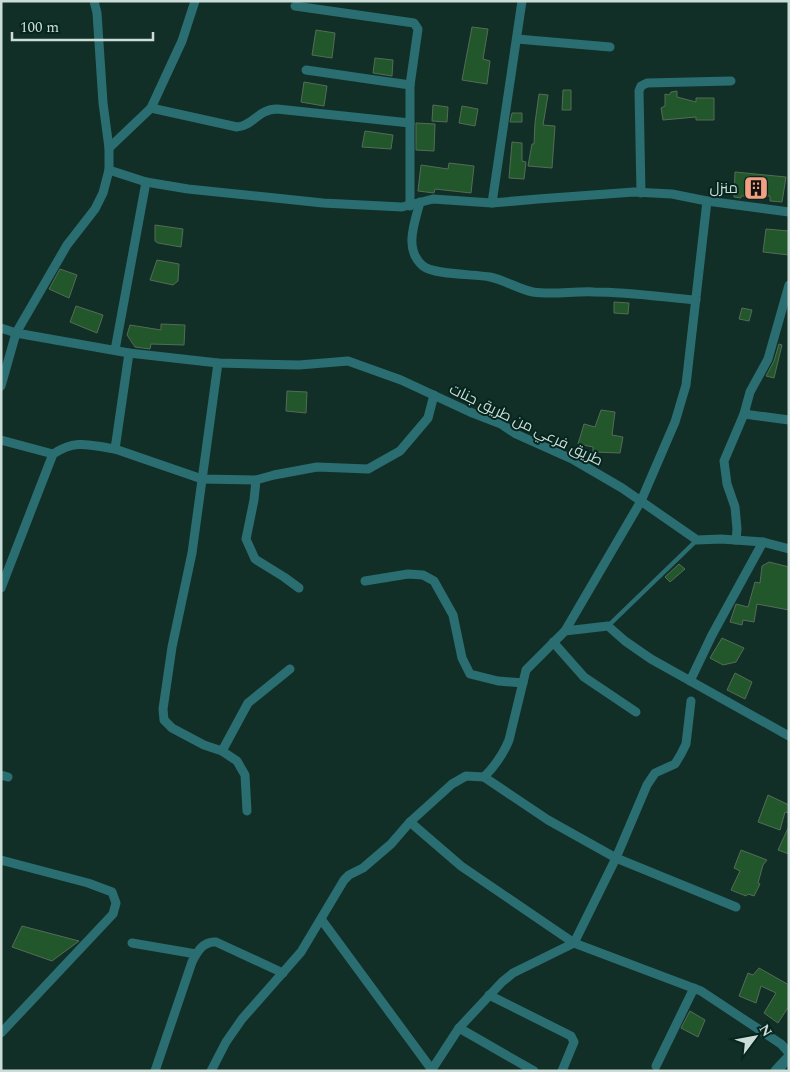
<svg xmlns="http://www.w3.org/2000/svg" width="790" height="1072" font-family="Spectral,Cairo,serif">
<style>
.building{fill:#22572c;stroke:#556b57}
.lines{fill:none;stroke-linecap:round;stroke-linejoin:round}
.service{stroke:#2a6e72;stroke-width:4.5}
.minor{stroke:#2a6e72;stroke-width:9}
.tertiary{stroke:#2a6e72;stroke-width:11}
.labels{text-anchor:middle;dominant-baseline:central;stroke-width:4;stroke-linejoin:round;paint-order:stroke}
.poi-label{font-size:15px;fill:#ccddd7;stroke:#06251e;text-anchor:end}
.street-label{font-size:15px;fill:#ccddd7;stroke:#06251e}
</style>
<rect width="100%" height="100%" fill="#112f27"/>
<g class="building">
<path d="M472,27l16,2 -5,30 7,2 -3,23 -25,-4z"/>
<path d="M316,30l19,3 -3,25 -20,-3z"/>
<path d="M375,58l18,2 -1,16 -19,-3z"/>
<path d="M304,82l23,4 -3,20 -23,-4z"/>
<path d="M563,90h8v20h-9z"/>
<path d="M677,91v6l19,5v-4h18v22h-18v-3l-33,3 -2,-12 4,-2v-12l4,1 2,-3z"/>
<path d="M539,94l9,1 -5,30 12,1 -3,42 -24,-2 4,-22h2l1,-21z"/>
<path d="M433,105l15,2 -1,15 -15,-1z"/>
<path d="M462,106l16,3 -3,17 -16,-3z"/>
<path d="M512,113h10v9h-12z"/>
<path d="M416,123l19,1 -1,27 -18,-1z"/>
<path d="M365,131l28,4 -2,14 -29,-2z"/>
<path d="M512,142l10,1v18l4,1 -2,17 -15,-1z"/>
<path d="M449,163l25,3 -3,27 -36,-4 -1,4 -16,-2 3,-26 27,4z"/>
<path d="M735,172l51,5 -4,25 -12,-1v-5h-29v2l-7,-1z"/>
<path d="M155,225l28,4 -2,18 -23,-4 -3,-2z"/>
<path d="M766,229l23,2v24l-26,-3z"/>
<path d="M157,260l22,4 -1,17 -5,4 -23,-5z"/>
<path d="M60,269l17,6 -8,23 -20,-9z"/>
<path d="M614,302l15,1 -1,11 -14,-1z"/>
<path d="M76,306l27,9 -6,18 -27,-11z"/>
<path d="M742,308l10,2 -3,11 -10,-2z"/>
<path d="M161,324l24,1 -1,20 -33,-1 -1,5 -15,-2 -8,-12 3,-10 31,5z"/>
<path d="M779,344l3,1 -8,33 -8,-2 8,-15z"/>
<path d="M287,391l20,1 -1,21 -20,-2z"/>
<path d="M601,410l14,2 -3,23 11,2 -3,16 -27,-1v-5l-15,-3 6,-20 11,3z"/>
<path d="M769,562l20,5v43l-32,-6 -3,18 -11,-2 -1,5 -12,-3 6,-18 12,3 7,-25 5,1 2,-17z"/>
<path d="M679,564l6,5 -15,13 -5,-5z"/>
<path d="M722,638l22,10 -8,14 -13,3 -13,-7z"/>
<path d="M735,673l17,9 -7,17 -18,-9z"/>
<path d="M768,795l21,10v8l-4,-1 -5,18 -22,-8z"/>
<path d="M789,826v28l-11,-4z"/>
<path d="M741,850l26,10 -4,5 -5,18 2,1 -6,12 -6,-2 -2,2 -15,-6 9,-19 -6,-3z"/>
<path d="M22,926l57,15 -27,20 -40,-14z"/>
<path d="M759,968l30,17v21l-11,17 -14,-10 12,-20 -15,-7 -5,17 -17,-7 9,-23 5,2z"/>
<path d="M690,1011l15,9 -7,17 -17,-9z"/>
</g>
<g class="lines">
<path class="service" d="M608,626l89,-86"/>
<g class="minor">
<path d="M94,1l3,12 6,90 6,45v22"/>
<path d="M295,6l119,17 4,6 -8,56"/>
<path d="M517,39l93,8"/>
<path d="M306,70l104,15v121"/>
<path d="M151,108l86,19c16,-1 21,-18 40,-18l133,14"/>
<path d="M109,148l42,-40 31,-67 13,-40"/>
<path d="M641,193l-2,-102 2,-5 6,-3 84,-2"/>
<path d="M420,202c-5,20 -17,47 3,64 11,9 51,8 67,11 15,3 28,12 43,15 19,3 41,-1 61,0 34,0 68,5 102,8"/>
<path d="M492,203l30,-202"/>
<path d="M1,328l15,5 113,20 89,10 81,2 49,-4 53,19 69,32 31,12 15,10 58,26 48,28 75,52 24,-1 42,3 26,7"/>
<path d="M115,350l31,-168"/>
<path d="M218,363l-26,190 -20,94 -9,62 1,11 8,8 32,17 18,6 15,10 8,14 2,36"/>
<path d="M1,386l15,-53 51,-88 28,-36 8,-16 6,-23 37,12 42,7 135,14 79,4 31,-8 59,4 46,-4 96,-7 38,2 35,7 82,11"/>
<path d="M744,414l45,6"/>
<path d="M1,440l52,14"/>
<path d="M115,449l87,30 54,1 18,-5 43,-8 51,2 32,-18 28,-33 6,-23"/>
<path d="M256,480l-2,20 -8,39 9,20 29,18 15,11"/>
<path d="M736,540l1,-11 -2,-22 -8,-23 -3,-23 20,-47 6,-22 18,-33 21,-74"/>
<path d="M365,581l43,-7 15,1 11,6 19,34 9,43 8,16 28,7 25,2"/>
<path d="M1,588l52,-134c23,-15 36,-9 62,-5l14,-96"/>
<path d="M565,631l76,-130 34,-79 11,-37 21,-184"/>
<path d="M553,642l31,35 52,35"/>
<path d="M690,681l22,-46 51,-93"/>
<path d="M222,751l26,-48 42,-34"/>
<path d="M1,775l7,2"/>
<path d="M484,777l64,43 68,38 120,49"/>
<path d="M410,822l51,44 113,77 127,48 80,53 8,9"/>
<path d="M1,860l87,23 24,9 4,11 -3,11 -112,119"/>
<path d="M321,919l111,151"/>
<path d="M132,943l64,11"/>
<path d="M489,995l82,41 3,6 -12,29"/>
<path d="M459,1028l75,43"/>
<path d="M656,1066l38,-78"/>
<path d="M155,1071l37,-109c5,-10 11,-21 24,-20l67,31"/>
<path d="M211,1071l15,-29 16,-23 59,-67 43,-72 5,-5 14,-7 28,-24 19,-22 42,-38 14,-8 18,1c11,-11 19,-22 25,-37l17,-70 39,-39 43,-5 17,15 26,18 138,77"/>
<path d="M431,1071l28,-43 43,-46 11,-9 61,-30 42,-85 31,-73 8,-12 20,-9 6,-10 5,-10 5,-43"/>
</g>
<path class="tertiary" d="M776,1071l13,-14"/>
</g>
<defs>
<symbol id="building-square" viewBox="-11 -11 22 22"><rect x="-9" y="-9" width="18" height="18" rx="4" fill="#f2a081" stroke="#06251e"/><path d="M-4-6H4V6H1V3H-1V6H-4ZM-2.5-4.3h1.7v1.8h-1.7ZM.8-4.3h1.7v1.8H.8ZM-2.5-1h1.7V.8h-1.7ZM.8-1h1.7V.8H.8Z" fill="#111"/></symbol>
</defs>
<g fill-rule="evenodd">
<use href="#building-square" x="742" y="174" width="28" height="28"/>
</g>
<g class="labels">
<g class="poi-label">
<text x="738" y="188">منزل</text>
</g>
<g class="street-label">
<text transform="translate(526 425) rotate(26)">طريق فرعي من طريق جنات</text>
</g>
</g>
<rect width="790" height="1072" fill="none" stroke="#ccddd7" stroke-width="5"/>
<g transform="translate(755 1037) rotate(58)" stroke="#06251e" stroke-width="4" paint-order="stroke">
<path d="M0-4L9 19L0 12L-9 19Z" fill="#ccddd7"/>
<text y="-8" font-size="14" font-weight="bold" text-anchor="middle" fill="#ccddd7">N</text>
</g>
<path d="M12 32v8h141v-8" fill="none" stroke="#ccddd7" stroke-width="2.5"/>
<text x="20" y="32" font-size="15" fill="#ccddd7" stroke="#06251e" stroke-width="4" paint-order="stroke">100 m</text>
</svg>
